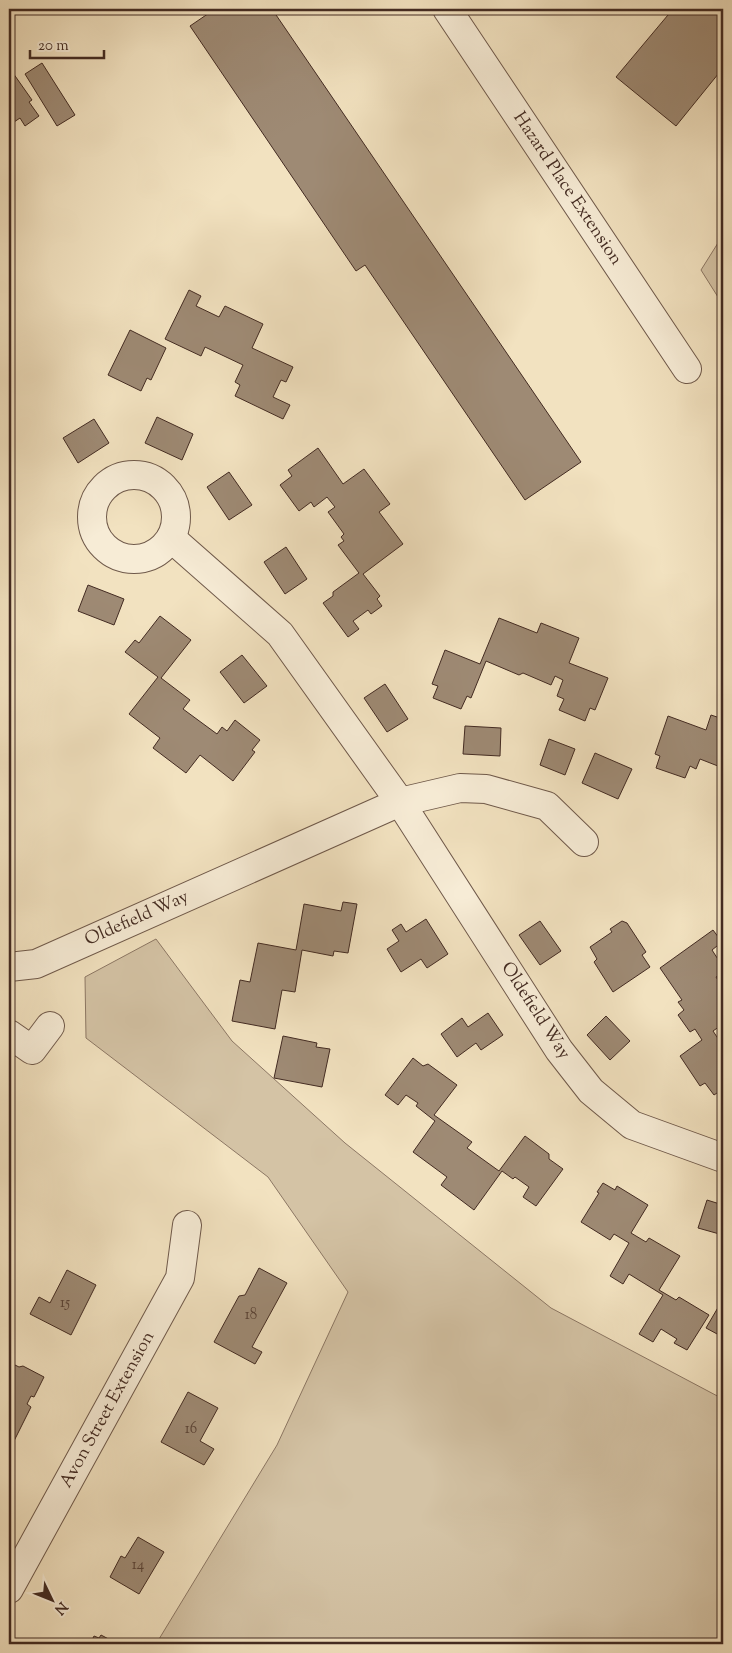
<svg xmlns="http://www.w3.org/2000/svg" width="732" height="1653" font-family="'Sorts Mill Goudy',serif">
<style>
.green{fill:#d4c3a5;stroke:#8c7764}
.building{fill:#9e8a74;stroke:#432b22}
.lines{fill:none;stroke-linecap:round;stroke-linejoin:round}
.minor-casing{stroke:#6f594a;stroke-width:30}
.minor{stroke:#f7ecd6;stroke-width:28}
.labels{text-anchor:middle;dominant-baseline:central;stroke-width:4;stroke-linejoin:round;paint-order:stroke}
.number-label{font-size:15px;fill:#5a4336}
.street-label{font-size:18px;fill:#432b22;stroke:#f7ecd6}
</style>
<rect width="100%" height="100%" fill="#f2e2c0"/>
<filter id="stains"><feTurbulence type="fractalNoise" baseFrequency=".004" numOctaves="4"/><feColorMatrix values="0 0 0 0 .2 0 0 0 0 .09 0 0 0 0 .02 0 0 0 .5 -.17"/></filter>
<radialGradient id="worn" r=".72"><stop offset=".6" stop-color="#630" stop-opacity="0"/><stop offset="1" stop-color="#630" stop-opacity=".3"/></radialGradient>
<g class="green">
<path d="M723,235v70l-22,-35z"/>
<path d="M156,939l76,102 113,102 206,165 172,91v245h-567l121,-199 71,-153 -80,-115 -182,-139 -1,-61z"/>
</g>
<g class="building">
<path d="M215,9h57l309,453 -56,38 -160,-235 -9,6 -166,-245z"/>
<path d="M673,9h50v59l-47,58 -60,-49z"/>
<path d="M42,63l33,52 -18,11 -32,-52z"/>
<path d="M13,73l19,27 -3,2 10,14 -14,10 -5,-8 -9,6 -2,-3v-45z"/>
<path d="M189,290l12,6 -5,10 23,11 6,-11 38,18 -11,24 41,19 -7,15 -5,-2 -8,17 17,8 -7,14 -48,-23 5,-11 -5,-3 8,-17 -38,-18 -4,9 -36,-17z"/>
<path d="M130,330l36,18 -15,32 -4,-2 -6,13 -33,-16z"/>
<path d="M157,417l36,17 -11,26 -37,-17z"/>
<path d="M94,419l15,24 -31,20 -15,-25z"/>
<path d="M318,448l25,36 21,-15 26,35 -11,8 24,32 -40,30 17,22 -3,3 5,7 -11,8 -3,-4 -15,11 6,8 -11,8 -25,-34 10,-7v-4l26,-19 -21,-28 6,-4 -3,-4 3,-3 -16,-22 7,-5 -8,-10 -13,10 -3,-5 -12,9 -19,-26 12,-9 -4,-6z"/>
<path d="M229,472l23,33 -23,15 -22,-33z"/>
<path d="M286,547l21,32 -22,15 -21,-32z"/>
<path d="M88,585l36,14 -10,26 -36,-14z"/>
<path d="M160,616l31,24 -30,38 29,22 -7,9 34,25 5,-7 5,4 8,-11 25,20 -8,10 3,2 -22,29 -33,-26 -14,18 -33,-25 7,-10 -31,-24 29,-37 -33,-25 10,-12 4,3z"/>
<path d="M499,618l38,15 4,-10 38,15 -10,25 39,15 -13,32 -5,-2 -5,13 -26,-11 5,-11 -7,-3 6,-16 -8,-4 -4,9 -28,-12 -4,2 -33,-14 -15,37 -4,-2 -6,13 -28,-11 5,-12 -6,-2 13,-34 35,14z"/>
<path d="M242,655l25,31 -23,17 -24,-31z"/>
<path d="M385,684l23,35 -21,13 -23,-34z"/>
<path d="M711,715l12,4v49l-23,-9 -4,10 -6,-3 -5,12 -29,-10 4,-12 -5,-2 13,-38 38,14z"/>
<path d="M465,726l36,2 -1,28 -37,-2z"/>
<path d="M549,739l26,10 -10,26 -25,-10z"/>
<path d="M595,753l37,16 -14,30 -36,-16z"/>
<path d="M343,902l14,2 -9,49 -14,-2 -1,5 -31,-6 -7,42 -13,-2 -7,39 -43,-8 8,-41 10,2 8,-39 38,7 8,-46 37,7z"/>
<path d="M426,919l22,35 -21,14 -6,-9 -20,13 -14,-23 12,-8 -7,-11 9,-6 5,8z"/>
<path d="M540,921l21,30 -21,14 -21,-30z"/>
<path d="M622,921l5,2 19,29 -4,3 8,12 -37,25 -19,-30 3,-3 -7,-12 22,-15 -2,-3z"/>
<path d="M713,930l9,12 -10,8 11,17v5l-7,5 7,11v36l-10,7 10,15v43l-9,6 -9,-12 -5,3 -20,-30 22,-16 -7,-11 -5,3 -12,-17 6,-5 -6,-8 4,-2 -22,-32z"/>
<path d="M488,1013l15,22 -22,15 -5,-7 -19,14 -16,-23 21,-16 6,9z"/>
<path d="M606,1016l24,25 -20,19 -23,-25z"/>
<path d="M283,1036l34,7 -1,4 14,2 -8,38 -48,-9z"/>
<path d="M413,1058l10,8 5,-2 29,21 -23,30 38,27 -5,6 32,23 26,-35 24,18v5l14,10 -27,37 -13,-9 6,-10 -14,-10 -2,2 -11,-8 -28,39 -33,-25 6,-8 -34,-25 22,-31 -19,-15 2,-3 -12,-8 -8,10 -13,-10z"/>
<path d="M603,1183l12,7 2,-4 31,19 -17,28 15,9 3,-4 31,18 -21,34 17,10 3,-3 30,18 -22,35 -13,-7 3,-4 -16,-10 -8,13 -14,-8 24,-39 -34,-21 -6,10 -13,-8 19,-33 -15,-9 -4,6 -29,-18 18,-29 -2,-1z"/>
<path d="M707,1200l16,5v30l-25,-7z"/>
<path d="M259,1268l28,15 -35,64 10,5 -7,12 -41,-22 25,-46 6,-1z"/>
<path d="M67,1270l29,15 -25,50 -41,-21 9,-17 11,6z"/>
<path d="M723,1299v34l-2,-1 -2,3 -13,-7z"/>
<path d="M9,1362l10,5 4,-1 21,11 -10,20 -3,-1 -4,8 4,3 -19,38 -3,-2v-54l2,-6 -2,-1z"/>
<path d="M188,1392l30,16 -18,33 14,8 -10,16 -43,-23z"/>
<path d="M138,1537l26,15 -25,42 -29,-17 11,-21 4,2z"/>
<path d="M101,1635l17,9h-28l4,-8 5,2z"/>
</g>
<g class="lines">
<defs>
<g id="minor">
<path d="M447,9l240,360"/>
<circle cx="134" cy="517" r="42"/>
<path d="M171,538l109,96 120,168 159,248 32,41 41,34 91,33"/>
<path d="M9,967l27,-3 364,-162 60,-14 26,1 61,17 37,36"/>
<path d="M9,1034l23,16 18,-24"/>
<path d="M9,1589l171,-311 7,-53"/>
</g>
</defs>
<use href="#minor" class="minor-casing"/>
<use href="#minor" class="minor"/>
</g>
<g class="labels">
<g class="number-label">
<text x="65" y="1303">15</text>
<text x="251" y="1315">18</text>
<text x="191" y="1429">16</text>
<text x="138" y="1565">14</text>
</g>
<g class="street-label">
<text transform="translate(567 189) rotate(56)">Hazard Place Extension</text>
<text transform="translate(137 919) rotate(-24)">Oldefield Way</text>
<text transform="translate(535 1011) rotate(57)">Oldefield Way</text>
<text transform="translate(108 1410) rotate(-61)">Avon Street Extension</text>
</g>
</g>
<rect width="732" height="1653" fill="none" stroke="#f2e2c0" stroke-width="30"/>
<rect x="10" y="10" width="712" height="1633" fill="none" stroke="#432b22" stroke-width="2.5"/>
<rect x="15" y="15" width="702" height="1623" fill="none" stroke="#432b22"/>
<g transform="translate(52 1600) rotate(133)" stroke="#f7ecd6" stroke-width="4" paint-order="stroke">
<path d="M0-4L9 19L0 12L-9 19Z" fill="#432b22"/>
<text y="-8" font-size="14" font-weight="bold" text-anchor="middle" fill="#432b22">N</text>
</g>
<path d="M30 50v8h74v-8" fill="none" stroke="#432b22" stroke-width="2.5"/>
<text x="38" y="50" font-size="15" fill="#432b22" stroke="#f7ecd6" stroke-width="4" paint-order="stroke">20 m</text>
<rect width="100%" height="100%" filter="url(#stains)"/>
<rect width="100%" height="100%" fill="url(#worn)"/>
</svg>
